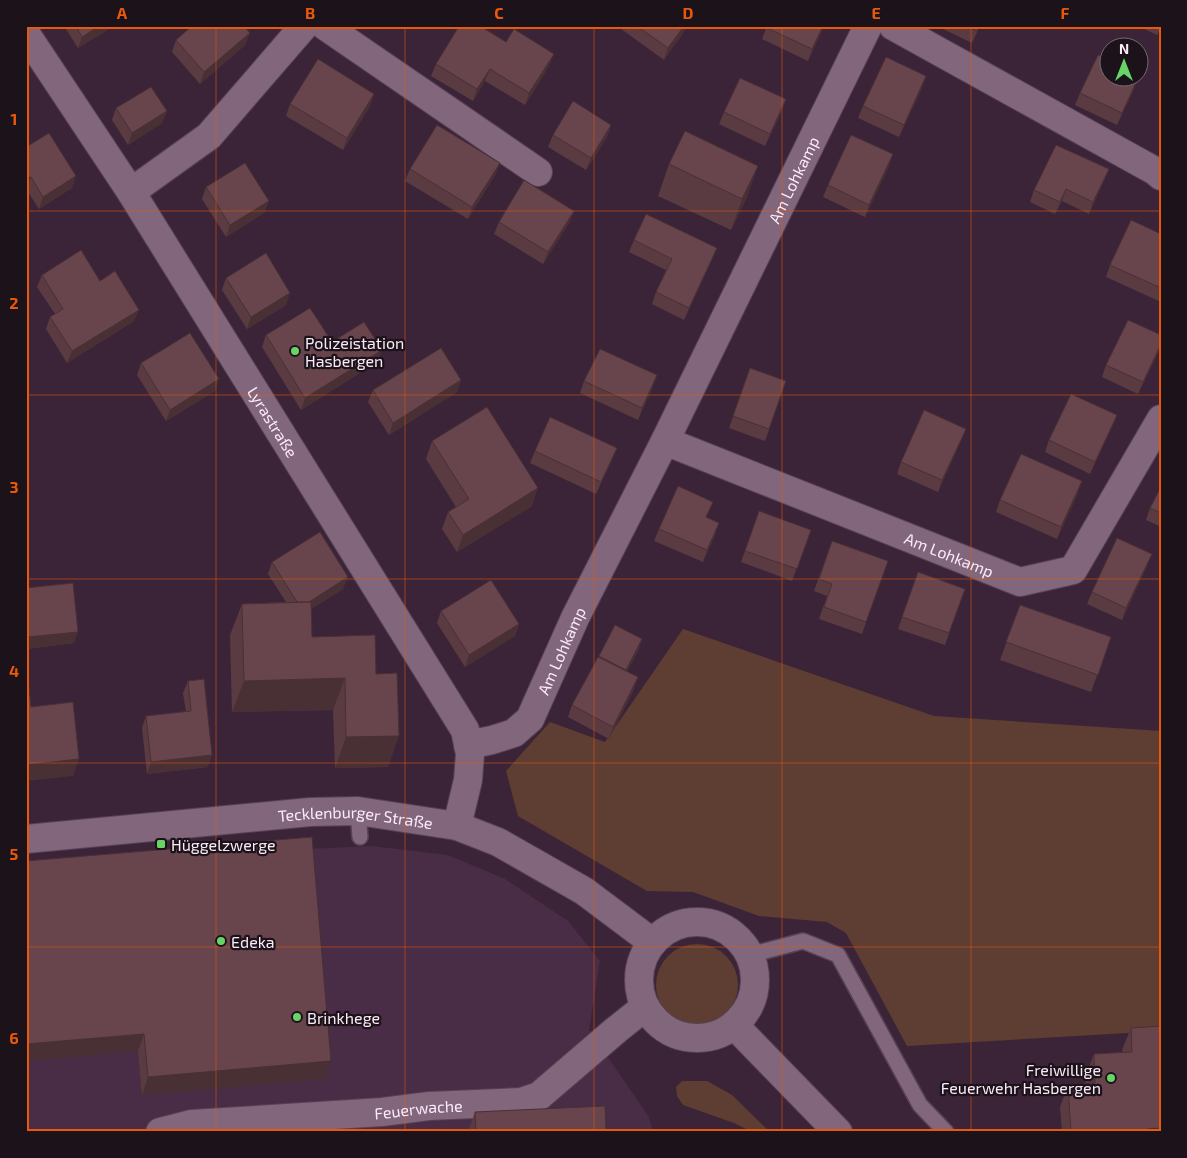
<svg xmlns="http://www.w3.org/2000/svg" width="1187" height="1158" font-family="'Exo 2',sans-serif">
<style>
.built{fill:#492c45}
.green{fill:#5e3e32}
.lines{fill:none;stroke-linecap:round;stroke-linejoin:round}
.service-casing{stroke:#564253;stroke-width:18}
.minor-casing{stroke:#564253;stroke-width:30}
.tertiary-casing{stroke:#564253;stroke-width:30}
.service{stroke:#81667c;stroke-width:15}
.minor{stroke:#81667c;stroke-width:28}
.tertiary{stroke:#81667c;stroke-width:28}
.wall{fill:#593b41}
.shaded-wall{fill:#493035}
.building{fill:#68454c;stroke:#493035}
.grid{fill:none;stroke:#e8590c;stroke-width:1;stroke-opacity:0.55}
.poi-dot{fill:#68d465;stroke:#1c121a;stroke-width:2}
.labels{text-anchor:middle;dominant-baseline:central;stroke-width:4.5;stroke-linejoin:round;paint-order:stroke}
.street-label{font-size:16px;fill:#fbebf8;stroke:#1c121a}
.poi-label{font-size:16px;fill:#fbebf8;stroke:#1c121a;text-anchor:start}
.neatline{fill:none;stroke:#e8590c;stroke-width:2}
.grid-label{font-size:16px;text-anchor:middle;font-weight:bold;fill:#e8590c}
</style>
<rect width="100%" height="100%" fill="#3c2438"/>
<path class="built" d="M372,846l76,9 57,24 63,42 32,40 -11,69 60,87 4,15h-627v-258l279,-25z"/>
<g class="green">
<path d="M683,629l251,87 227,15v300l-254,15 -61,-113 -19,-11 -68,-6 -66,-24 -46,-1 -129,-75 -12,-45 44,-49 55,20z"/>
<circle cx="697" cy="985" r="41"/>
<path d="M682,1081h25l25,14 38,37h-18l-18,-9 -51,-18 -6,-9 -1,-9z"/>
</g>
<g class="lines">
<defs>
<g id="service">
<path d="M358,811l2,26"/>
<path d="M750,955l53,-14 35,14 82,150 26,27"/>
</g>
<g id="minor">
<path d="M325,26l213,146"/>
<path d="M893,26l262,145 6,5"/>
<path id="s1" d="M26,34l105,158 334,538 5,24 -2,26 -11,46"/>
<path d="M131,192l78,-56 95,-110"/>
<path id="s2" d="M665,441l355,141 53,-12 88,-151"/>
<path id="s3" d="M468,745l24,-5 22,-7 16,-14 45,-101 90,-177 203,-415"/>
<path id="s4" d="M160,1132l31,-8 191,-12 47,-6 92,-4 18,-6 77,-66 29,-23"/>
</g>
<g id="tertiary">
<path id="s5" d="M26,839l284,-27 48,-1 99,15 41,16 86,49 68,51"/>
<circle cx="697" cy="980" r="58"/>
<path d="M734,1025l104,107"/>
</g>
</defs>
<use href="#service" class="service-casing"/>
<use href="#minor" class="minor-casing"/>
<use href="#tertiary" class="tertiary-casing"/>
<use href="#service" class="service"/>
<use href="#minor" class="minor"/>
<use href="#tertiary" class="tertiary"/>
</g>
<g class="wall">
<path d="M64,26h50l-36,22z"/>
<path d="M617,26h71l-24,34z"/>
<path d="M767,26h57l-16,35 -46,-22z"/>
<path d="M937,26h43l-8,17z"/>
<path d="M1138,26h23v2l-4,7z"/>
<path d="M176,40l69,5 -45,39 -28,-32z"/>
<path d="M506,42l43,24 -24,39 -40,-24 -12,20 -42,-25 5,-12z"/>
<path d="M1135,87l-18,38 -42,-20 5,-12z"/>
<path d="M922,88l-23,49 -41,-19 5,-12z"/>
<path d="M374,94l-4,12 -27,44 -57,-34 4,-12z"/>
<path d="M786,99l-4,12 -17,35 -46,-22 5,-12z"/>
<path d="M116,108l51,3 -5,12 -34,22 -16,-25z"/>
<path d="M611,125l-4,12 -21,33 -38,-23 5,-12z"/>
<path d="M26,147l46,41 -33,21 -13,-20z"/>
<path d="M500,163l-5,12 -27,44 -63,-38 5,-12z"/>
<path d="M669,164l78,33 -16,33 -73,-34z"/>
<path d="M889,166l-24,51 -42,-20 5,-12z"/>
<path d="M1109,169l-5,12 -15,33 -27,-13 -7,13 -25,-12 4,-12z"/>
<path d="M206,187l63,14 -5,12 -38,24 -24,-38z"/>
<path d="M574,211l-5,12 -26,41 -49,-30 5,-12z"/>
<path d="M1161,234v68l-55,-25 4,-12z"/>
<path d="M634,240l78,20 -28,60 -32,-16 4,-12 10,-22 -37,-18z"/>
<path d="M42,275l58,6 34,40 -67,42 -21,-34 4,-12 5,-3 -18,-27z"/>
<path d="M226,278l60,27 -39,24 -25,-39z"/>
<path d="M266,335l66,7 50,8 -5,12 -76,48 -39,-63z"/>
<path d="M1160,349l-22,45 -36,-17 4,-12z"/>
<path d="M141,363l74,28 -49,30 -29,-46z"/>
<path d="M750,368l36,13 -21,60 -36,-13z"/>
<path d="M461,380l-4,12 -68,43 -21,-33 5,-12z"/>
<path d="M584,381l69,6 -15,33 -58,-27z"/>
<path d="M1117,415l-5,12 -22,47 -45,-22 4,-12z"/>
<path d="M966,429l-5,12 -23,51 -41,-18 4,-12z"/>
<path d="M432,441l100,65 -75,46 -15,-23 6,-17 8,-5 -30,-48z"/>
<path d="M535,451l77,9 -16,34 -66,-31z"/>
<path d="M1161,487v40l-15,-7 4,-12z"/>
<path d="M1078,493l-21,46 -61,-27 4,-12z"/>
<path d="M759,511l52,19 -19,51 -51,-19z"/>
<path d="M707,518l8,17 -12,27 -49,-21 5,-12z"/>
<path d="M832,541l56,20 -26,73 -43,-15 8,-23 -13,-5z"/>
<path d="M272,562l71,27 -32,20 1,28 64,37 12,93 -53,1 -2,-58 -101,2 -2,-77 12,-31 44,-2 -18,-28z"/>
<path d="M1147,566l-25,54 -35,-16 5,-12z"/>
<path d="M918,572l47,17 -20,56 -47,-16z"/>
<path d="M26,588l48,55 -48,6z"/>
<path d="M1020,605l91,32 -20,55 -91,-32z"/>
<path d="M441,611l78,13 -4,12 -50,31 -28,-44z"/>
<path d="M615,625l27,14 -4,12 -11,20 7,18 -25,50 -41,-22 4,-12 27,-48z"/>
<path d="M188,681l20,86 -61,7 -5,-46 4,-12 40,-4 -3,-19z"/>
<path d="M26,861l299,218 -183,16 -4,-44 -112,10z"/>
<path d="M1131,1028l30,104h-99l-2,-25 8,-22 18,-1 -1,-7 9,-23 29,-2 -1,-2z"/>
<path d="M475,1112l131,20h-138z"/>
</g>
<g class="shaded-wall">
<path d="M99,26h15l-36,22 4,-11z"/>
<path d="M684,26h4l-24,34 4,-12z"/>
<path d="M823,26h1l-16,35 4,-12z"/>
<path d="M979,26h1l-8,17 5,-12z"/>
<path d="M250,33l-5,12 -45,39 4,-12z"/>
<path d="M554,54l-5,12 -24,39 4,-12z"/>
<path d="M490,69l-5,12 -12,20 4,-12z"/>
<path d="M926,76l-4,12 -23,49 5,-12z"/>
<path d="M1138,78l-3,9 -18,38 5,-12z"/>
<path d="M374,94l-4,12 -27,44 4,-12z"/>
<path d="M786,99l-4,12 -17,35 5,-12z"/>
<path d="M167,111l-5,12 -34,22 4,-12z"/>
<path d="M611,125l-4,12 -21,33 5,-12z"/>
<path d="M893,154l-4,12 -24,51 4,-12z"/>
<path d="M500,163l-5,12 -27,44 4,-12z"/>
<path d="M758,166l-11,31 -16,33 11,-31z"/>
<path d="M1109,169l-5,12 -15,33 4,-12z"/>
<path d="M76,176l-4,12 -33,21 4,-12z"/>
<path d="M31,177l-5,11v-9z"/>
<path d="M1066,189l-4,12 -7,13 5,-12z"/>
<path d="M269,201l-5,12 -38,24 4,-12z"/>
<path d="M574,211l-5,12 -26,41 5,-12z"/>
<path d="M717,248l-5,12 -28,60 5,-12z"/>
<path d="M290,293l-4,12 -39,24 4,-12z"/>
<path d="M139,310l-5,11 -67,42 5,-12z"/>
<path d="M1161,344v3l-23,47 5,-12z"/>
<path d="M382,350l-5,12 -76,48 4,-12z"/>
<path d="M657,375l-4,12 -15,33 4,-12z"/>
<path d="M219,379l-4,12 -49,30 4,-11z"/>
<path d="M461,380l-4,12 -68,43 4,-12z"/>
<path d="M1117,415l-5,12 -22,47 5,-12z"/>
<path d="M966,429l-5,12 -23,51 4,-12z"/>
<path d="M617,448l-5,12 -16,34 5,-12z"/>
<path d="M1082,481l-4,12 -21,46 4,-12z"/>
<path d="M538,488l-6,18 -75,46 6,-17z"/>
<path d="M719,523l-4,12 -12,27 4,-12z"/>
<path d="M1152,554l-5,12 -25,54 4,-12z"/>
<path d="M348,577l-5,12 -47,30 4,-12z"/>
<path d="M519,624l-4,12 -50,31 4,-12z"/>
<path d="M78,632l-4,11 -48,6v-6l2,-6z"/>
<path d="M642,639l-4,12 -16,31 4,-12z"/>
<path d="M638,677l-4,12 -25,50 4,-12z"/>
<path d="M345,678l-12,32 -101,2 12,-31z"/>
<path d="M399,736l-11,31 -53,1 11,-31z"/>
<path d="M212,755l-4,12 -61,7 4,-12z"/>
<path d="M79,759l-6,17 -47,5v-16z"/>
<path d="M144,1034l-6,17 -112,10v-17z"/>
<path d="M331,1061l-6,18 -183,16 6,-18z"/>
<path d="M1161,1128v4h-15l1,-3z"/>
</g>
<g class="building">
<path d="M76,26h23l-17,11z"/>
<path d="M192,26h52l6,7 -46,39 -28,-32z"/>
<path d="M459,26h21l26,16 8,-13 40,25 -25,39 -39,-24 -13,20 -41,-25z"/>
<path d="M637,26h47l-16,22z"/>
<path d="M767,26h56l-11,23 -45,-21z"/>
<path d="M966,26h13l-2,5z"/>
<path d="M1098,55l12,6v17h28l-16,35 -42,-20z"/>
<path d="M886,57l40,19 -22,49 -41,-19z"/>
<path d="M318,59l56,35 -27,44 -57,-34z"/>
<path d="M740,78l46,21 -16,35 -46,-22z"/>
<path d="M151,87l16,24 -35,22 -16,-25z"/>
<path d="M573,101l38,24 -20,33 -38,-23z"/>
<path d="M437,125l63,38 -28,44 -62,-38z"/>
<path d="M685,131l73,35 -16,33 -73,-35z"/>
<path d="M49,133l27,43 -33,21 -12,-20 -5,2v-32z"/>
<path d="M851,135l42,19 -24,51 -41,-20z"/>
<path d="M1056,145l53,24 -16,33 -27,-13 -6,13 -26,-12z"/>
<path d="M245,163l24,38 -39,24 -24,-38z"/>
<path d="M524,180l50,31 -26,41 -49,-30z"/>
<path d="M646,214l71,34 -28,60 -33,-16 16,-33 -38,-19z"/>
<path d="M1131,220l30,14v54l-51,-23z"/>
<path d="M81,250l19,31 15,-10 24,39 -67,41 -22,-34 13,-8 -21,-34z"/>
<path d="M266,253l24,40 -39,24 -25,-39z"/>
<path d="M310,308l22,34 32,-20 18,28 -77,48 -39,-63z"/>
<path d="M1128,320l33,15v9l-18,38 -37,-17z"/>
<path d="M190,333l29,46 -49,31 -29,-47z"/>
<path d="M441,348l20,32 -68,43 -20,-33z"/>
<path d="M600,349l57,26 -15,33 -58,-27z"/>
<path d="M750,368l36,13 -17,48 -36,-13z"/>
<path d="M1071,394l46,21 -22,47 -46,-22z"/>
<path d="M487,407l51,81 -75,47 -15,-23 21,-13 -37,-58z"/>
<path d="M924,410l42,19 -24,51 -41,-18z"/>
<path d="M550,417l67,31 -16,34 -66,-31z"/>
<path d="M1021,454l61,27 -21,46 -61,-27z"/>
<path d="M678,486l35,16 -7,15 13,6 -12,27 -48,-21z"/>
<path d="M1161,487v26l-11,-5z"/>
<path d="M759,511l52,19 -14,39 -52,-18z"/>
<path d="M320,532l28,45 -39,25h-12l-25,-40z"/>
<path d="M1117,538l35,16 -26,54 -34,-16z"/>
<path d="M832,541l56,20 -22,61 -42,-15 8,-23 -13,-5z"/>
<path d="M918,572l47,17 -16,44 -47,-16z"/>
<path d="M491,580l28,44 -50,31 -28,-44z"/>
<path d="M73,583l5,49 -50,5 -2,-17v-32z"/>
<path d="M311,602l1,35 63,-2 1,39 21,-1 2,63 -53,1 -1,-59 -101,3 -2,-77z"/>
<path d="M1020,605l91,32 -13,38 -92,-33z"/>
<path d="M615,625l27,14 -16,31 -27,-14z"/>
<path d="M598,657l40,20 -25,50 -41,-22z"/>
<path d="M26,668h1l4,39 42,-5 6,57 -53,6z"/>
<path d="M204,679l8,76 -61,7 -5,-46 45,-5 -3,-30z"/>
<path d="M312,837l19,224 -183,16 -4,-43 -118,10v-183z"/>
<path d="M1161,1026v102l-14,1v3h-76l-3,-47 27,-2 -1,-29 38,-2 -1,-24z"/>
<path d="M605,1106l1,26h-130l-1,-20z"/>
</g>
<path class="grid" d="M216,26v1106M405,26v1106M594,26v1106M782,26v1106M971,26v1106M26,211h1135M26,395h1135M26,579h1135M26,763h1135M26,947h1135"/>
<g class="poi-dot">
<circle cx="295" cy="351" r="5"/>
<rect x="156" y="839" width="10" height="10" rx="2.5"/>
<circle cx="221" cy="941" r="5"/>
<circle cx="297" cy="1017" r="5"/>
<circle cx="1111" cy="1078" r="5"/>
</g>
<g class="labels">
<g class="street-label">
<text stroke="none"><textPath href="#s3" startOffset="669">Am Lohkamp</textPath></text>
<text stroke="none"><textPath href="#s1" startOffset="460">Lyrastraße</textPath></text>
<text stroke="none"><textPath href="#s2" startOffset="306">Am Lohkamp</textPath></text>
<text stroke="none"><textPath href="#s3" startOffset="144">Am Lohkamp</textPath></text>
<text stroke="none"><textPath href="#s5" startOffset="331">Tecklenburger Straße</textPath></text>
<text stroke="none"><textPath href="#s4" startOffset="260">Feuerwache</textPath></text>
</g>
<g class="poi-label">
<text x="305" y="342">Polizeistation<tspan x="305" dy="18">Hasbergen</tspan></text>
<text x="171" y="844">Hüggelzwerge</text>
<text x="231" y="941">Edeka</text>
<text x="307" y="1017">Brinkhege</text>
<text x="1101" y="1069" text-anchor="end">Freiwillige<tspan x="1101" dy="18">Feuerwehr Hasbergen</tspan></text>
</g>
</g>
<rect width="1187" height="1158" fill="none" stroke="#1c121a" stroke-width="55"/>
<g transform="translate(1124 62)"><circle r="24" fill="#1c121a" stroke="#756973"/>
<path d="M0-4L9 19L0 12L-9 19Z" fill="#68d465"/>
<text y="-8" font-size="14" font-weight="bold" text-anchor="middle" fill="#fbebf8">N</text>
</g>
<rect x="28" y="28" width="1132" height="1102" class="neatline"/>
<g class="grid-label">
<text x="122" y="19">A</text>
<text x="310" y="19">B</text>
<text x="499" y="19">C</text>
<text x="688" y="19">D</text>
<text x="876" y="19">E</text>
<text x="1065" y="19">F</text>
<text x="14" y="125">1</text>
<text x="14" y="309">2</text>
<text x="14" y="493">3</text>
<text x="14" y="677">4</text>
<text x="14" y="860">5</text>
<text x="14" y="1044">6</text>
</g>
</svg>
